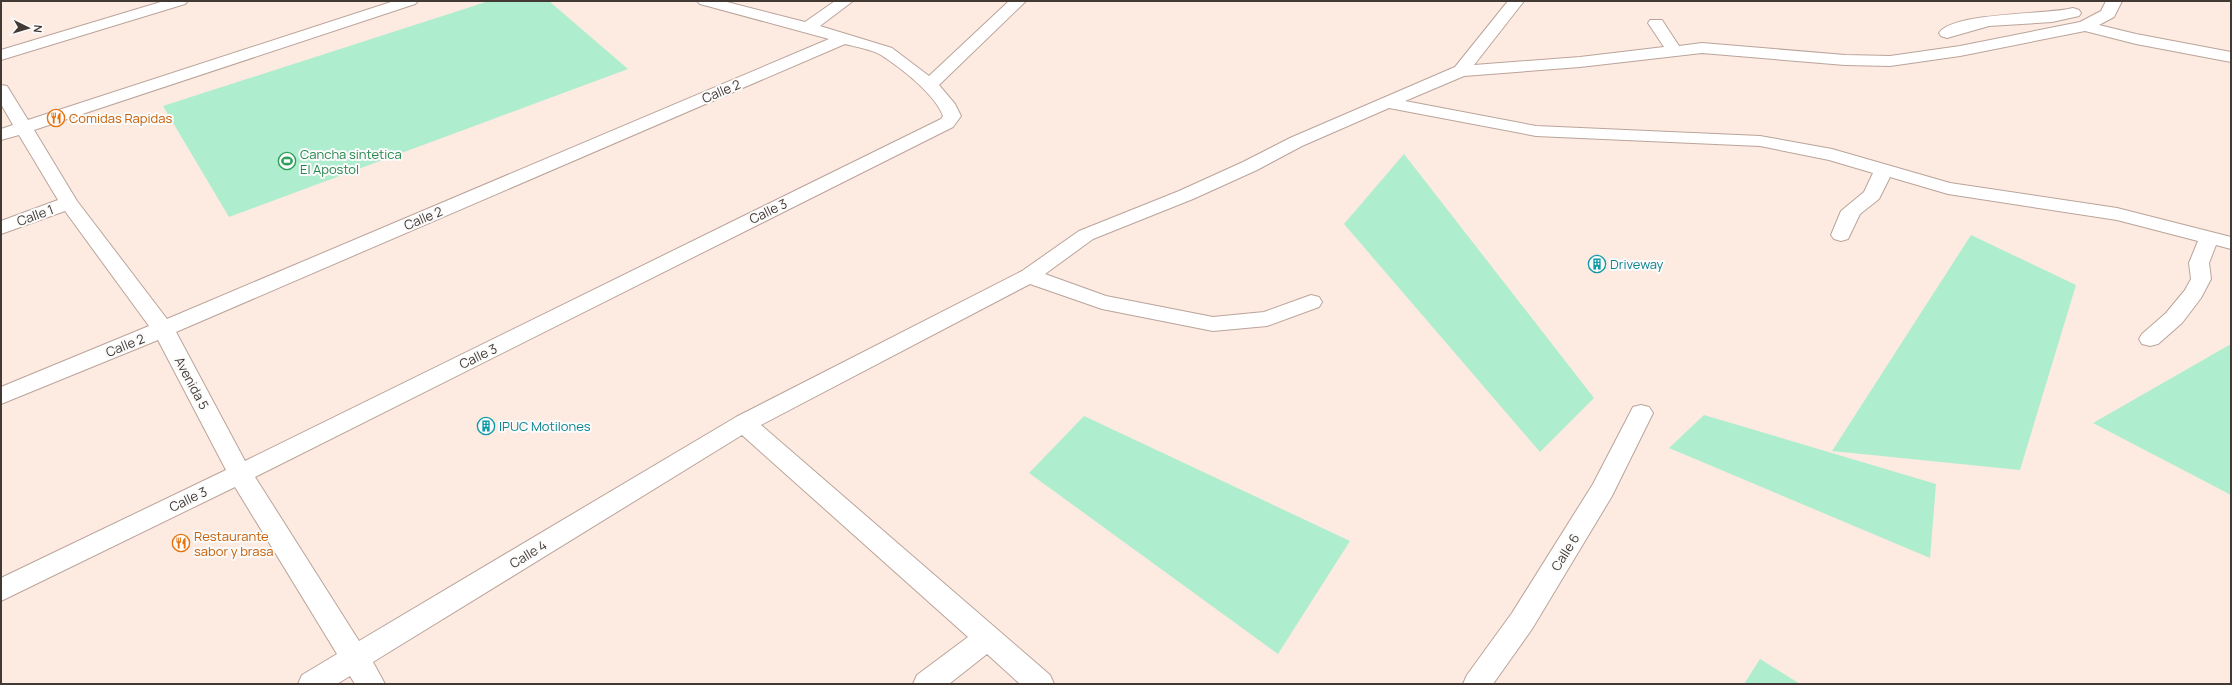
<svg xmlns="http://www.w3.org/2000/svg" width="2232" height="685" font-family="Manrope,sans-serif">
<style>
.green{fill:#aeeecf}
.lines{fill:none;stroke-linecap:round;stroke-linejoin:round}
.minor-casing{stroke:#baa49a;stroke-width:2}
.minor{fill:#fff;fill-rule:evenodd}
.labels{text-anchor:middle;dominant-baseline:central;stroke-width:4;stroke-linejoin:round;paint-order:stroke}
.street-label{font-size:13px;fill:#423935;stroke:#fbfbfb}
.food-label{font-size:13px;fill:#c56008;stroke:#fbfbfb;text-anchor:start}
.leisure-label{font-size:13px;fill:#27864d;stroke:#fbfbfb;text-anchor:start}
.culture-label{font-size:13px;fill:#0d838f;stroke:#fbfbfb;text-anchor:start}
</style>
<rect width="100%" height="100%" fill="#fdeae1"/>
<g class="green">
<path d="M489,1h60l79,68 -399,148 -66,-111z"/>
<path d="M1404,154l190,244 -54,54 -196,-228z"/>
<path d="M1971,235l105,50 -56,185 -188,-19z"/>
<path d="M2231,344v151l-138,-72z"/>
<path d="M1704,415l232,69 -6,74 -261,-110z"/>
<path d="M1084,416l266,125 -72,113 -249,-181z"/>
<path d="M1760,659l40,25h-56z"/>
</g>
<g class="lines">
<defs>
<g id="minor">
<path d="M164,1h24l-3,3 -184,56v-10z"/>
<path d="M394,1h24l-3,3 -381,126 43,71 90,118 662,-280 -129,-35 -3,-3h26l82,21 30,-21h18l-33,25 72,22 37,28 80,-75h17l-87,84 16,19 6,12 -8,11 -698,350 104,164 377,-224 286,-146 57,-40 100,-40 64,-29 47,-24 165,-71 53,-66h16l-50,64 106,-8 84,-10 -16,-24 2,-3h12l17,26 23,-3 143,12 45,1 70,-10 120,-24 21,-11 5,-10h16l-8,16 -15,8 37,9 95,18v10l-95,-18 -51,-13 -125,25 -70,10 -45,-1 -143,-12 -122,14 -116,9 -59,25 131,25 224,10 72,13 118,34 167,25 114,29v12l-15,-4 -7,18 2,16 -10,19 -19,25 -24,21 -8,2 -8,-2 -3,-5 3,-5 24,-21 19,-23 6,-11 -2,-16 9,-22 -81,-21 -169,-26 -58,-17 -11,22 -19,15 -12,25 -7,2 -7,-2 -3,-4 10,-24 23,-19 9,-19 -44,-13 -69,-14 -224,-10 -147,-28 -87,38 -45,24 -64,29 -100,40 -48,35 61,22 107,21 51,-5 47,-17 8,2 3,5 -3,5 -52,19 -54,5 -111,-22 -72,-25 -269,141 289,250 4,9h-34l-33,-30 -38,30h-36l4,-9 51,-38 -226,-202 -369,227 12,22h-30l-5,-8 -13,8h-39l4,-9 35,-21 -102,-167 -234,114v-23l225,-108 -68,-130 -157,64v-17l148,-61 -84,-115 -64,23v-13l57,-21 -39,-65 -18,5v-11l12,-4 -12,-21v-19l6,1 21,34zM845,44c11,3 26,5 36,11 20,13 54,39 62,61l-2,3 -696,342 -69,-129z"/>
<path d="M2073,8l6,2 2,3 -2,3 -27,6 -63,4 -42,12 -6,-2 -2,-3c14,-21 107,-18 134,-25z"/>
<path d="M1641,405l8,2 4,6 -41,83 -80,133 -39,55h-30l4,-9 45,-62 81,-129 40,-77z"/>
</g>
</defs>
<use href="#minor" class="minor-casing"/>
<use href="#minor" class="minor"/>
</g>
<defs>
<symbol id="restaurant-ring" viewBox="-11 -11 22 22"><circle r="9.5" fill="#fbfbfb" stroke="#e8710a" stroke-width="1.5"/><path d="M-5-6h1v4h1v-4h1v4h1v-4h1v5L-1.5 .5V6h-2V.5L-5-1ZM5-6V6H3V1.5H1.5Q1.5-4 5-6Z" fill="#e8710a"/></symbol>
<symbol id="stadium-ring" viewBox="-11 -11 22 22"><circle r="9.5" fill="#fbfbfb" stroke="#2e9e5b" stroke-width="1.5"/><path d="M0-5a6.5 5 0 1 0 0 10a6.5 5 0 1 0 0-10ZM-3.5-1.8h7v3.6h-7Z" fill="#2e9e5b"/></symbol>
<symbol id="building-ring" viewBox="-11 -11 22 22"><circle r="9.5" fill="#fbfbfb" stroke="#0f9aa8" stroke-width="1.5"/><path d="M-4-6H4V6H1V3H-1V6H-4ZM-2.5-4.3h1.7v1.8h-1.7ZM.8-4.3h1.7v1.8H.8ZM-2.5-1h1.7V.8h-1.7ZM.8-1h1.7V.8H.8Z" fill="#0f9aa8"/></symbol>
</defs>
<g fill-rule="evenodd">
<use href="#restaurant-ring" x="46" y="108" width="20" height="20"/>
<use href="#stadium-ring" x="277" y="151" width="20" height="20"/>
<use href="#building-ring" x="1587" y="254" width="20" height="20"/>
<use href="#building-ring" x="476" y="416" width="20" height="20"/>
<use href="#restaurant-ring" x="171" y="533" width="20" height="20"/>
</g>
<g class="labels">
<g class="street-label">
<text transform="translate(721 91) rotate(-23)">Calle 2</text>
<text transform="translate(768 211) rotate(-26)">Calle 3</text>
<text transform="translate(35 215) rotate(-20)">Calle 1</text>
<text transform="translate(423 218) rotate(-23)">Calle 2</text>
<text transform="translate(125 345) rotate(-22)">Calle 2</text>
<text transform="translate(478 356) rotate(-26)">Calle 3</text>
<text transform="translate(192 383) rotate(62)">Avenida 5</text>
<text transform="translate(188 499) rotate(-26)">Calle 3</text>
<text transform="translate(1565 552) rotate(-58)">Calle 6</text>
<text transform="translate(528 554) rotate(-31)">Calle 4</text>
</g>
<g class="food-label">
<text x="69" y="118">Comidas Rapidas</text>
<text x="194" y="536">Restaurante<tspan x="194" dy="15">sabor y brasa</tspan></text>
</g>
<g class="leisure-label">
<text x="300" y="154">Cancha sintetica<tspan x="300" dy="15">El Apostol</tspan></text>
</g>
<g class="culture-label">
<text x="1610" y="264">Driveway</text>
<text x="499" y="426">IPUC Motilones</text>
</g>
</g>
<rect width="2232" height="685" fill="none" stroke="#423935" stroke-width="4"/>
<g transform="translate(28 28) rotate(95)" stroke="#fbfbfb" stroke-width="3" paint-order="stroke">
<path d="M0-3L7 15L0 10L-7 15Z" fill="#423935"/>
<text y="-6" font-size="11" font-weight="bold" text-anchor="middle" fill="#423935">N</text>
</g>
</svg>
